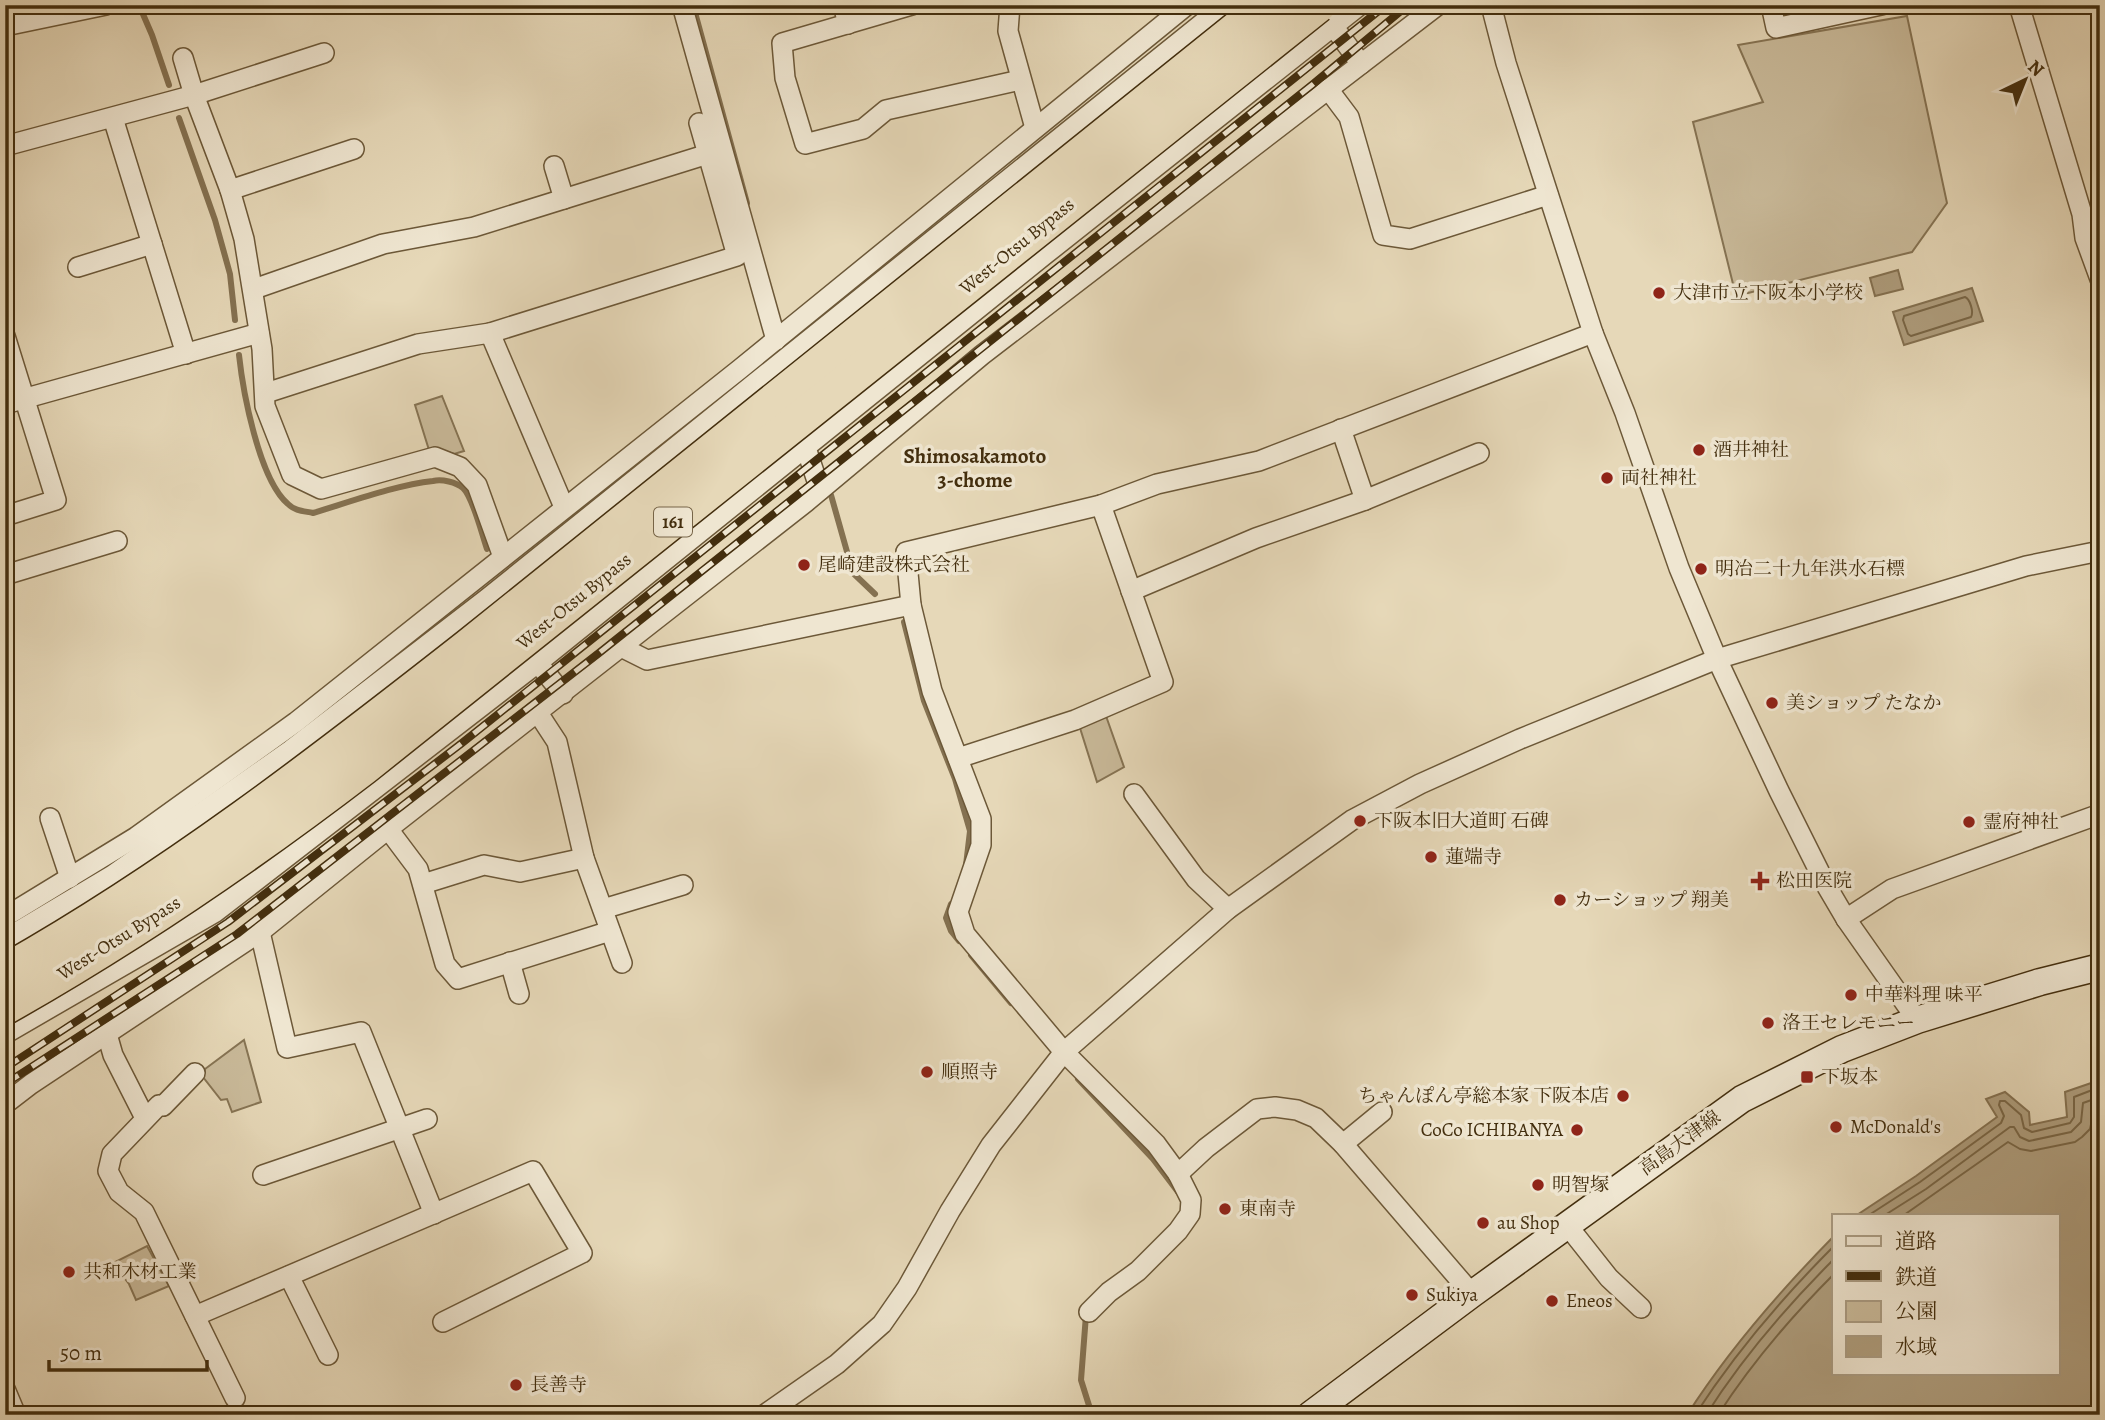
<svg xmlns="http://www.w3.org/2000/svg" width="2105" height="1420" font-family="Alegreya,'Noto Serif JP',serif">
<style>
.green{fill:#cabb9b;stroke:#867454;stroke-width:2}
.water{fill:#af9e7e;stroke:#847151;stroke-width:2}
.lines{fill:none;stroke-linecap:round;stroke-linejoin:round}
.shore{stroke:#796646;stroke-width:2}
.stream{stroke:#847151;stroke-width:6}
.minor-casing{stroke:#6c5838;stroke-width:22}
.tertiary-casing{stroke:#6c5838;stroke-width:27}
.secondary-casing{stroke:#432e0e;stroke-width:29}
.minor{stroke:#efe6d1;stroke-width:19}
.tertiary{stroke:#efe6d1;stroke-width:24}
.secondary{stroke:#efe6d1;stroke-width:26}
.rail-casing{stroke:#432e0e;stroke-width:8}
.rail{stroke:#efe6d1;stroke-width:5;stroke-dasharray:16;stroke-linecap:butt}
.motorway-bridge-casing{stroke:#432e0e;stroke-width:38;stroke-linecap:butt}
.motorway-bridge{stroke:#e6d8b8;stroke-width:35}
.poi-dot{fill:#8f2418;stroke:#efe6d1;stroke-width:2.5}
.labels{text-anchor:middle;dominant-baseline:central;stroke-width:7;stroke-linejoin:round;paint-order:stroke}
.shield{fill:#efe6d1;stroke:#776548;stroke-width:2}
.shield-label{font-size:18px;font-weight:bold;fill:#432e0e}
.street-label{font-size:19px;fill:#432e0e;stroke:#efe6d1}
.poi-label{font-size:19px;fill:#432e0e;stroke:#efe6d1;text-anchor:start}
.neighbourhood-label{font-size:21px;font-weight:bold;fill:#432e0e;stroke:#efe6d1}
</style>
<rect width="100%" height="100%" fill="#e6d8b8"/>
<filter id="stains"><feTurbulence type="fractalNoise" baseFrequency=".00286" numOctaves="4"/><feColorMatrix values="0 0 0 0 .2 0 0 0 0 .09 0 0 0 0 .02 0 0 0 .5 -.17"/></filter>
<radialGradient id="worn" r=".72"><stop offset=".6" stop-color="#630" stop-opacity="0"/><stop offset="1" stop-color="#630" stop-opacity=".3"/></radialGradient>
<g class="green">
<path d="M1907,16l40,187 -35,49 -176,44 -43,-174 70,-20 -25,-57z"/>
<path d="M442,396l22,55 -10,3 -20,-7 -5,3 -14,-45z"/>
<path d="M1106,716l18,51 -27,15 -17,-54z"/>
<path d="M244,1040l17,62 -29,10 -5,-13 -6,1 -18,-23 2,-8z"/>
<path d="M147,1246l22,40 -33,14 -7,-16 -16,-21z"/>
</g>
<g class="water">
<path d="M1898,270l5,19 -28,7 -5,-18z"/>
<path d="M1972,288l11,33 -79,24 -11,-33z"/>
<path d="M2100,1080v335h-413c42,-66 92,-123 147,-179v137h224v-158h-201l59,-39 81,-59 -11,-18 19,-7 24,20 1,13 37,-8 -2,-25z"/>
</g>
<g class="lines">
<g class="shore">
<path d="M1965,297c5,2 9,15 6,20l-60,19 -3,-2 -5,-14 1,-4z"/>
<path d="M1869,1215l51,-33 81,-59 3,-7 -5,-11 1,-4h5l16,14 3,13 8,4 38,-9 4,-6v-20l26,-10"/>
<path d="M1885,1215l41,-26 84,-62h4l6,10 9,4 42,-9 10,-10 2,-19 17,-6"/>
<path d="M1904,1215l104,-73 12,7 11,2 44,-9 7,-5 8,-8 4,-18 6,-3"/>
<path d="M1695,1415c40,-62 87,-117 139,-169"/>
<path d="M1706,1415c36,-57 80,-108 128,-156"/>
<path d="M1718,1415c33,-51 73,-98 116,-141"/>
</g>
<g class="stream">
<path d="M139,5l13,30 17,50"/>
<path d="M693,5l54,198"/>
<path d="M179,118l36,102 15,54 5,46"/>
<path d="M239,355c4,37 20,124 49,149 7,7 16,7 25,9 37,-11 83,-28 120,-32 9,-2 23,1 30,7 10,9 19,47 24,61"/>
<path d="M831,495l22,78 22,21"/>
<path d="M904,622l20,79 31,78 15,52 -4,34"/>
<path d="M951,904l-5,14 5,13 8,10"/>
<path d="M971,955l40,48"/>
<path d="M1078,1079l75,80 25,33"/>
<path d="M1086,1315l-5,65 11,35"/>
</g>
<defs>
<g id="minor">
<path d="M682,5l94,335"/>
<path d="M843,5l5,19"/>
<path d="M912,5l-130,38 3,35 20,66 58,-15 23,-19 134,-30"/>
<path d="M1010,5l-2,26 27,97"/>
<path d="M1491,5l15,58 87,270 32,80 54,155 38,91 62,132 47,94 20,34 71,101"/>
<path d="M1771,5l5,23 105,-23"/>
<path d="M2019,5l63,209 3,24 15,41"/>
<path d="M1328,13l7,9 1,8 25,34"/>
<path d="M5,26l101,-21"/>
<path d="M183,58l11,37 36,95 14,49 18,110 3,57 27,69 29,14 114,-32 25,10 17,18 26,72"/>
<path d="M1328,89l21,28 34,118 27,4 138,-44"/>
<path d="M113,118l73,236"/>
<path d="M5,146l189,-51 130,-42"/>
<path d="M554,166l10,33"/>
<path d="M230,190l124,-41"/>
<path d="M78,267l74,-23"/>
<path d="M254,289l129,-45 91,-17 234,-73"/>
<path d="M490,333l74,174"/>
<path d="M5,336l51,164 -51,16"/>
<path d="M266,393l152,-49 72,-11 247,-77 -38,-133"/>
<path d="M5,404l254,-71"/>
<path d="M1341,429l24,71"/>
<path d="M798,437l7,8 15,45"/>
<path d="M5,575l112,-34"/>
<path d="M1131,591l125,-53 109,-38 114,-47"/>
<path d="M621,647l26,13 264,-55"/>
<path d="M528,651l35,43"/>
<path d="M538,713l19,29 27,116 38,105"/>
<path d="M958,758l117,-38 88,-38 -62,-177"/>
<path d="M1134,794l62,85 32,30"/>
<path d="M50,818l20,60"/>
<path d="M388,829l30,40 27,95 13,15 152,-48"/>
<path d="M423,884l61,-19 36,7 64,-14"/>
<path d="M603,909l80,-24"/>
<path d="M5,917l131,-80 160,-115 444,-353 447,-364"/>
<path d="M1846,919l46,-30 208,-75"/>
<path d="M260,932l27,116 74,-16 73,182"/>
<path d="M510,962l9,32"/>
<path d="M107,1034l6,21 32,63"/>
<path d="M195,1073l-32,33 -4,-1 -47,49 -4,17 11,21 25,20 91,186"/>
<path d="M5,1104l26,-20 229,-152 128,-103 418,-327 176,-147 456,-350"/>
<path d="M1343,1144l39,-32"/>
<path d="M263,1175l164,-56"/>
<path d="M1567,1225l42,53 32,30"/>
<path d="M289,1276l39,79"/>
<path d="M1472,1294l-129,-150 -27,-26 -19,-8 -22,-3 -18,2 -51,39 -28,26 -22,-30 -92,-92 -99,-118 -7,-22 23,-67v-26l-49,-128 -21,-86 -5,-53 195,-47 56,-21 102,-23 334,-128"/>
<path d="M1089,1312l20,-20 29,-21 40,-40 12,-17 1,-14 -13,-26"/>
<path d="M195,1316l338,-145 49,82 -139,69"/>
<path d="M5,1389l11,26"/>
<path d="M764,1415l73,-51 45,-40 25,-36 43,-77 41,-66 73,-93 164,-143 124,-89 68,-36 100,-45 197,-80 309,-93 74,-15"/>
</g>
<g id="tertiary">
<path d="M5,942l109,-65 178,-125 196,-151 741,-596"/>
<path d="M5,1031l209,-121 322,-249 507,-408 313,-248"/>
</g>
<path id="secondary" d="M1310,1415l162,-121 270,-195 100,-50 75,-29 123,-38 60,-15"/>
</defs>
<use href="#minor" class="minor-casing"/>
<use href="#tertiary" class="tertiary-casing"/>
<use href="#secondary" class="secondary-casing"/>
<use href="#minor" class="minor"/>
<use href="#tertiary" class="tertiary"/>
<use href="#secondary" class="secondary"/>
<defs>
<g id="rail">
<path d="M5,1068l223,-146 234,-179 924,-738"/>
<path d="M5,1084l232,-150 362,-281 713,-568 96,-80"/>
</g>
</defs>
<use href="#rail" class="rail-casing"/>
<use href="#rail" class="rail"/>
<defs>
<g id="motorway-bridge">
<path d="M5,972c165,-93 314,-208 463,-325l799,-642"/>
<path d="M5,1007c127,-72 243,-151 359,-240l954,-762"/>
</g>
</defs>
<use href="#motorway-bridge" class="motorway-bridge-casing"/>
<use href="#motorway-bridge" class="motorway-bridge"/>
</g>
<g class="poi-dot">
<circle cx="1659" cy="293" r="7"/>
<circle cx="1699" cy="450" r="7"/>
<circle cx="1607" cy="478" r="7"/>
<circle cx="804" cy="565" r="7"/>
<circle cx="1701" cy="569" r="7"/>
<circle cx="1772" cy="703" r="7"/>
<circle cx="1360" cy="821" r="7"/>
<circle cx="1969" cy="822" r="7"/>
<circle cx="1431" cy="857" r="7"/>
<path d="M1756.5 870.5h7v7h7v7h-7v7h-7v-7h-7v-7h7z"/>
<circle cx="1560" cy="900" r="7"/>
<circle cx="1851" cy="995" r="7"/>
<circle cx="1768" cy="1023" r="7"/>
<circle cx="927" cy="1072" r="7"/>
<rect x="1800" y="1070" width="14" height="14" rx="3.5"/>
<circle cx="1623" cy="1096" r="7"/>
<circle cx="1836" cy="1127" r="7"/>
<circle cx="1577" cy="1130" r="7"/>
<circle cx="1538" cy="1185" r="7"/>
<circle cx="1225" cy="1209" r="7"/>
<circle cx="1483" cy="1223" r="7"/>
<circle cx="69" cy="1272" r="7"/>
<circle cx="1412" cy="1295" r="7"/>
<circle cx="1552" cy="1301" r="7"/>
<circle cx="516" cy="1385" r="7"/>
</g>
<g class="labels">
<rect class="shield" x="654" y="507.5" width="38" height="29" rx="5"/>
<g class="shield-label">
<text x="673" y="522">161</text>
</g>
<g class="street-label">
<text transform="translate(1017 246) rotate(-39)">West-Otsu Bypass</text>
<text transform="translate(574 601) rotate(-39)">West-Otsu Bypass</text>
<text transform="translate(119 938) rotate(-32)">West-Otsu Bypass</text>
<text transform="translate(1680 1143) rotate(-36)">高島大津線</text>
</g>
<g class="poi-label">
<text x="1673" y="293">大津市立下阪本小学校</text>
<text x="1713" y="450">酒井神社</text>
<text x="1621" y="478">両社神社</text>
<text x="818" y="565">尾崎建設株式会社</text>
<text x="1715" y="569">明冶二十九年洪水石標</text>
<text x="1786" y="703">美ショップ たなか</text>
<text x="1374" y="821">下阪本旧大道町 石碑</text>
<text x="1983" y="822">霊府神社</text>
<text x="1445" y="857">蓮端寺</text>
<text x="1776" y="881">松田医院</text>
<text x="1574" y="900">カーショップ 翔美</text>
<text x="1865" y="995">中華料理 味平</text>
<text x="1782" y="1023">洛王セレモニー</text>
<text x="941" y="1072">順照寺</text>
<text x="1821" y="1077">下坂本</text>
<text x="1609" y="1096" text-anchor="end">ちゃんぽん亭総本家 下阪本店</text>
<text x="1850" y="1127">McDonald's</text>
<text x="1563" y="1130" text-anchor="end">CoCo ICHIBANYA</text>
<text x="1552" y="1185">明智塚</text>
<text x="1239" y="1209">東南寺</text>
<text x="1497" y="1223">au Shop</text>
<text x="83" y="1272">共和木材工業</text>
<text x="1426" y="1295">Sukiya</text>
<text x="1566" y="1301">Eneos</text>
<text x="530" y="1385">長善寺</text>
</g>
<g class="neighbourhood-label">
<text x="975" y="456">Shimosakamoto<tspan x="975" dy="24">3-chome</tspan></text>
</g>
</g>
<rect width="2105" height="1420" fill="none" stroke="#e6d8b8" stroke-width="28"/>
<rect x="7" y="7" width="2091" height="1406" fill="none" stroke="#432e0e" stroke-width="3.5"/>
<rect x="14" y="14" width="2077" height="1392" fill="none" stroke="#432e0e" stroke-width="2"/>
<rect x="1832" y="1214" width="228" height="161" fill="#efe6d1" stroke="#aa9c83" stroke-width="2"/>
<rect x="1846" y="1236" width="35" height="10" fill="#efe6d1" stroke="#aa9c83" stroke-width="2"/>
<text x="1895" y="1248" font-size="21" fill="#432e0e">道路</text>
<rect x="1846" y="1271" width="35" height="10" fill="#432e0e" stroke="#aa9c83" stroke-width="2"/>
<text x="1895" y="1284" font-size="21" fill="#432e0e">鉄道</text>
<rect x="1846" y="1301" width="35" height="21" fill="#cabb9b" stroke="#aa9c83" stroke-width="2"/>
<text x="1895" y="1318" font-size="21" fill="#432e0e">公園</text>
<rect x="1846" y="1336" width="35" height="21" fill="#af9e7e" stroke="#aa9c83" stroke-width="2"/>
<text x="1895" y="1354" font-size="21" fill="#432e0e">水域</text>
<g transform="translate(2025 80) rotate(43)" stroke="#efe6d1" stroke-width="5" paint-order="stroke">
<path d="M0-5L12 26L0 18L-12 26Z" fill="#432e0e"/>
<text y="-10" font-size="19" font-weight="bold" text-anchor="middle" fill="#432e0e">N</text>
</g>
<path d="M49 1360v10h158v-10" fill="none" stroke="#432e0e" stroke-width="3.5"/>
<text x="60" y="1360" font-size="21" fill="#432e0e" stroke="#efe6d1" stroke-width="5" paint-order="stroke">50 m</text>
<rect width="100%" height="100%" filter="url(#stains)"/>
<rect width="100%" height="100%" fill="url(#worn)"/>
</svg>
